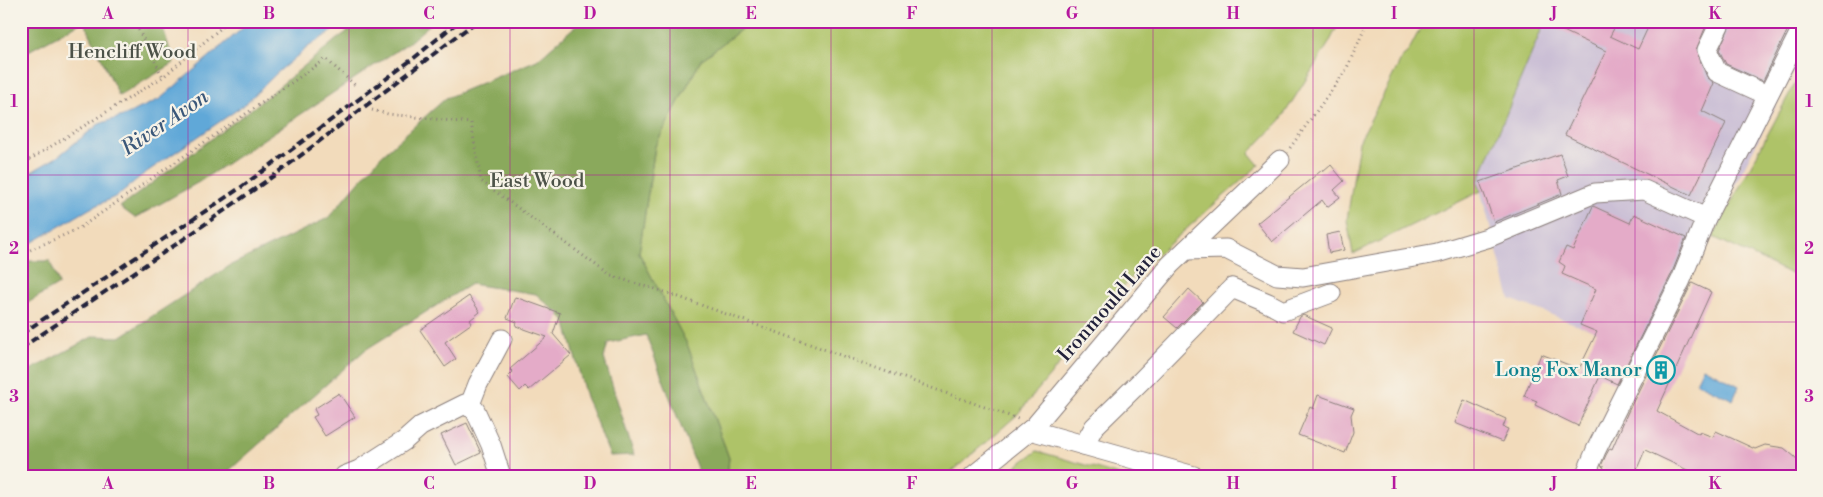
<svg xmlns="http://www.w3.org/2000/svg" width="1823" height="497" font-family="'Libre Bodoni',serif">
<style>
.industrial{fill:#cbbfd5}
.green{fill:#aec367;stroke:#687251}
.forest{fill:#8aa95c;stroke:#56664c}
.water{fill:#61a8d8;stroke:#42658a}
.building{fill:#e4abc8}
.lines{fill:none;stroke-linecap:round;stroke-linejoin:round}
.minor-casing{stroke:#8a7e7b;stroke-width:21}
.path{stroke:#8a7e7b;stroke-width:3;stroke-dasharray:1 4;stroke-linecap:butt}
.minor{stroke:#fff;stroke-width:19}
.rail{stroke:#22223b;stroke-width:4;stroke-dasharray:8 4;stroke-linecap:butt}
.grid{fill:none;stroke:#b5179e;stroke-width:1;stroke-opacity:0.55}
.labels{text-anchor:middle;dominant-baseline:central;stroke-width:4.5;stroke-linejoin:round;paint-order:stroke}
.park-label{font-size:20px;fill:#4c5248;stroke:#f7f3e8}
.street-label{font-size:20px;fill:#22223b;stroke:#f7f3e8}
.culture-label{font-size:20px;fill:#0d838f;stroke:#f7f3e8;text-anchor:end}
.water-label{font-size:21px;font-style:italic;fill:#3b587a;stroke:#f7f3e8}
.neatline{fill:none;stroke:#b5179e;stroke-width:2}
.grid-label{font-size:16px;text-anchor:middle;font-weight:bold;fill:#b5179e}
</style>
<rect width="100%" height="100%" fill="#f7f3e8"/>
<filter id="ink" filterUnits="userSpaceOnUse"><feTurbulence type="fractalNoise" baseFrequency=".02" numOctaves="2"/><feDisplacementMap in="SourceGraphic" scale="10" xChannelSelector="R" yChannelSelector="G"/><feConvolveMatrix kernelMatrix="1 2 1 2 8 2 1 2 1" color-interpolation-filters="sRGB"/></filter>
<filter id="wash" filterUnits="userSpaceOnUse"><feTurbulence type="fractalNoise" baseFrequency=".0096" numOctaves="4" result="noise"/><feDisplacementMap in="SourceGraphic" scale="20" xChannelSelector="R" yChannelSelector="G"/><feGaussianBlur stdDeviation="1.12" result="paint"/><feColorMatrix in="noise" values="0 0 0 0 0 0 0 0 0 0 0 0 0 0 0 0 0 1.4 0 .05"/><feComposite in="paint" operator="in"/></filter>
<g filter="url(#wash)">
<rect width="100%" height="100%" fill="#f2dbbb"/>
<path class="industrial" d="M1545,21h257v34l-153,297 -139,-53 -32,-117z"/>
<g class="green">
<path d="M752,21h588l-11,22 -49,78 -31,32 10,12 -126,111 -117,140 -69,60h-220l2,-18 -42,-114 -48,-91 16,-107 46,-86z"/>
<path d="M1424,21h121l-67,161 3,9 -128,63 -6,-34 12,-78 44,-86 5,-4z"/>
<path d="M1802,70v209l-89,-42z"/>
<path d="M1037,451l86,25h-121z"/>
</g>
<g class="forest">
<path d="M21,21h140l13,42 -55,33 -35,-75 -63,34z"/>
<path d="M362,21h72l-26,22 -209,139 -64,36 -15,-11 134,-100 83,-68z"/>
<path d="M581,21h171l-51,39 -46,86 -16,107 48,91 42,114 -2,18h-27l-54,-141 -38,8 -4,15 30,97 -24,1 -24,-59 -21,-77 -29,-26 -65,-10 -106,66 -142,126h-202v-101l73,-39 26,1 111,-72 97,-47 53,-62 65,-58 91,-38z"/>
<path d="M21,261h29l9,23 -38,23z"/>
</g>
<g class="water">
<path d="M251,21h96l-39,26 -31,26 -33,32 -103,71 -24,20 -26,12 -70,41v-71l36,-21 42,-33 24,-8 37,-17z"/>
<path d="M1703,367l36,19 -6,14 -37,-18z"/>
</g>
<g id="blocks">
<g class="building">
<path d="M1542,21h76l-8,15 28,13 13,-28h57l-12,29 11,27 7,6 -12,28 24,12 -35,72 -126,-60 41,-84z"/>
<path d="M1732,21h60l-29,60 -37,-17 -7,-14z"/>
<path d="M1560,154l8,22 -10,4 4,14 -68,28 -14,-40z"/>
<path d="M1331,165l13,16 -10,9 6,7 -13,10 -5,-7 -50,42 -15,-19 65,-53 1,2z"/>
<path d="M1593,206l37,17 4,-9 52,24 -15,37 -54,109 -17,-8 -22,50 -43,-21 2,-4 -13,-5 17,-42 38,15 18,-37 -17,-7 16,-36 -34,-15 3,-8 -6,-4 7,-15 7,3z"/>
<path d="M1340,232l4,18 -15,3 -3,-18z"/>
<path d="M1692,283l19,9 -54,119 42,23 1,-2 13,5 3,-6 39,18 10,-4 19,3 11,9 6,9 1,10h-102l-55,-26 -11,26h-34l4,-9 -3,-1 5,-11 4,-7 2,1 15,-35z"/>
<path d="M1189,289l14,13 -26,26 -13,-11z"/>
<path d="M469,296l11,16 -10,8 2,3 -27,19 11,17 -11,8 -25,-37z"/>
<path d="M515,297l45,16 -7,21 18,21 -42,35 -4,-4 -5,5 -12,-14 5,-5 -3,-3 37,-32 -31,-11 1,-4 -10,-4z"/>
<path d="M1303,315l29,13 -8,17 -31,-14 7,-14z"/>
<path d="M339,393l16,24 -30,19 -12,-19 4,-2 -3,-6z"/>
<path d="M1318,395l36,13 -3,7 2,17 -8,21 -47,-18 12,-28 3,2z"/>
<path d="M1464,400l42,19 -3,8 5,2 -6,13 -47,-19z"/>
<path d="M467,423l14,30 -25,12 -15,-30z"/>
</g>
</g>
</g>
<g filter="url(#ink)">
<use href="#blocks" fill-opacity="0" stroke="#8a7e7b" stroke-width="1"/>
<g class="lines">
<defs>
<g id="minor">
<path d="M1721,21l-14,29 10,22 50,23"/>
<path d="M1186,250l40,-1 51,26 26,2 134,-24 50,-15 108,-45 49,-3 62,28 96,-190"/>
<path d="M469,407l9,-23 24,-45"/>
<path d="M1030,430l164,46"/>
<path d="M1084,445l10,-18 48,-47 90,-92 36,15 15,8 48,-18"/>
<path d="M344,476l15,-6 45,-29 17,-15 44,-22 10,6 16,35 10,31"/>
<path d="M973,476l61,-49 136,-162 110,-105"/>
<path d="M1585,476l11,-26 85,-170 25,-62"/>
</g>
</defs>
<use href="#minor" class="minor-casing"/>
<g class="path">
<path d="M134,21l29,56"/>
<path d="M372,110l16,4 83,9 10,58 130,95 51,15 356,128"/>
<path d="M1290,148l56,-78 22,-49"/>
<path d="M21,165l142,-88 66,-56"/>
<path d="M21,254l57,-25 248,-170 31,28"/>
</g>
<use href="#minor" class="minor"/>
<g class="rail">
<path d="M21,334l219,-146 174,-130 45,-37"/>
<path d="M21,348l160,-107 98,-69 198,-151"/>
</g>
</g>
</g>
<path class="grid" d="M188,21v455M349,21v455M510,21v455M670,21v455M831,21v455M992,21v455M1153,21v455M1313,21v455M1474,21v455M1635,21v455M21,175h1781M21,322h1781"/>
<defs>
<symbol id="building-ring" viewBox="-11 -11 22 22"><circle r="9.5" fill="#f7f3e8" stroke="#0f9aa8" stroke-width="1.5"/><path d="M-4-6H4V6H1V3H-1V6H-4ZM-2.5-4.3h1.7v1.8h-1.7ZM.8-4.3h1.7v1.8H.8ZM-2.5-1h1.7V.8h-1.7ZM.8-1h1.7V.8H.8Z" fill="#0f9aa8"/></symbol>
</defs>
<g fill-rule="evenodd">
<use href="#building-ring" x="1645" y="354" width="32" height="32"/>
</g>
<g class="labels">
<g class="park-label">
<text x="132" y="52">Hencliff Wood</text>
<text x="537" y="181">East Wood</text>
</g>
<g class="street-label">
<text transform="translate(1110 304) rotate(-49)">Ironmould Lane</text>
</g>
<g class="culture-label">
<text x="1642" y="370">Long Fox Manor</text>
</g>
<g class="water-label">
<text transform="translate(165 123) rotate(-34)">River Avon</text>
</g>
</g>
<rect width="1823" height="497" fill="none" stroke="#f7f3e8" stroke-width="55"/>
<rect x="28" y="28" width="1768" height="442" class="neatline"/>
<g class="grid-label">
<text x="108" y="19">A</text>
<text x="269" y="19">B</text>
<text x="429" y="19">C</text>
<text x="590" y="19">D</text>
<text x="751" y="19">E</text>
<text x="912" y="19">F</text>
<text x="1072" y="19">G</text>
<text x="1233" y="19">H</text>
<text x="1394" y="19">I</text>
<text x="1554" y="19">J</text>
<text x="1715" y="19">K</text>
<text x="14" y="107">1</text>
<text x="1809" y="107">1</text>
<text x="14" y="254">2</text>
<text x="1809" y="254">2</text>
<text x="14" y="402">3</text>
<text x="1809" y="402">3</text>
<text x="108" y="489">A</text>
<text x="269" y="489">B</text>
<text x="429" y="489">C</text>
<text x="590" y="489">D</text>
<text x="751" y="489">E</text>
<text x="912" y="489">F</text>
<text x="1072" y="489">G</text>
<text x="1233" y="489">H</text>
<text x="1394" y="489">I</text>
<text x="1554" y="489">J</text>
<text x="1715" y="489">K</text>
</g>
</svg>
